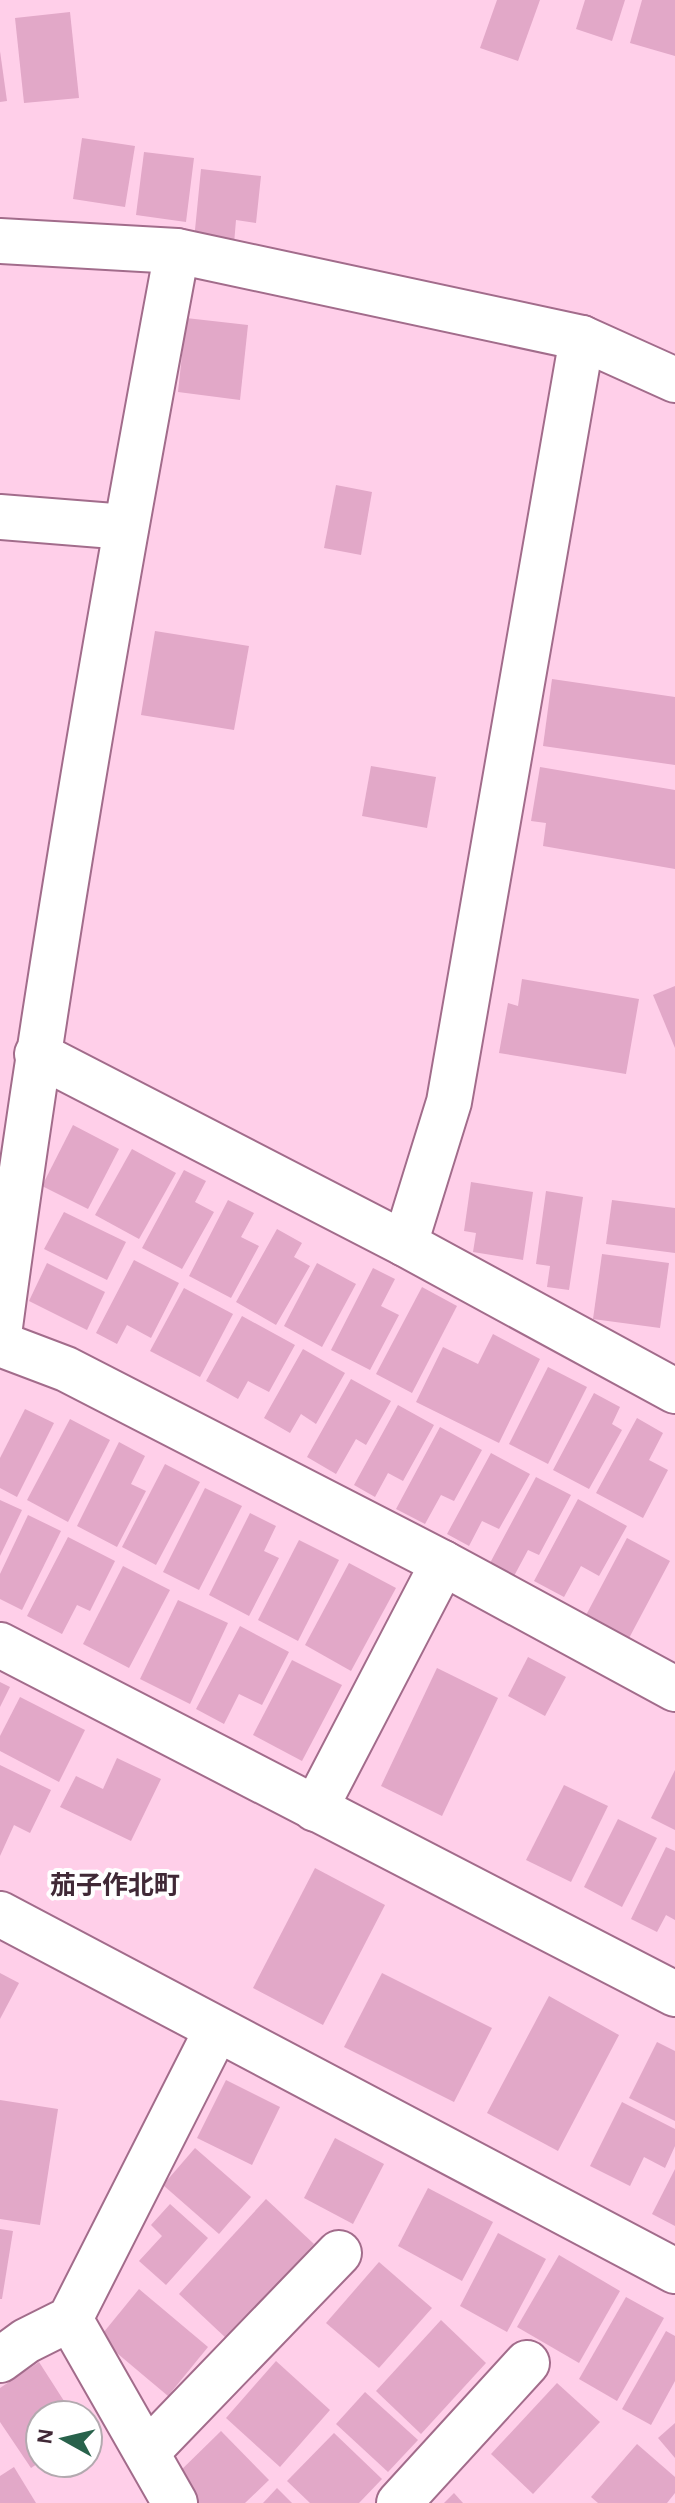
<svg xmlns="http://www.w3.org/2000/svg" width="675" height="2503" font-family="'Alegreya Sans','Noto Sans JP',sans-serif">
<style>
.building{fill:#e2a8c8}
.lines{fill:none;stroke-linecap:round;stroke-linejoin:round}
.minor-casing{stroke:#a26c8b;stroke-width:48}
.minor{stroke:#fff;stroke-width:44}
.labels{text-anchor:middle;dominant-baseline:central;stroke-width:8;stroke-linejoin:round;paint-order:stroke}
.neighbourhood-label{font-size:26px;font-weight:bold;fill:#402936;stroke:#fff}
</style>
<rect width="100%" height="100%" fill="#ffcfe9"/>
<g class="building">
<path d="M497,0h43l-22,61 -38,-13z"/>
<path d="M585,0h40l-13,41 -36,-12z"/>
<path d="M642,0h33v56l-45,-13z"/>
<path d="M70,12l9,86 -55,5 -9,-85z"/>
<path d="M0,51l7,50 -7,1z"/>
<path d="M82,138l53,8 -10,61 -52,-8z"/>
<path d="M144,152l50,6 -8,64 -50,-7z"/>
<path d="M201,169l60,7 -5,47 -20,-3 -2,24 -40,-4z"/>
<path d="M186,318l62,7 -8,75 -62,-8z"/>
<path d="M336,485l36,7 -11,63 -37,-7z"/>
<path d="M155,631l94,15 -15,84 -93,-15z"/>
<path d="M552,679l123,18v68l-132,-19z"/>
<path d="M371,766l65,11 -9,51 -65,-12z"/>
<path d="M540,767l135,23v79l-132,-23 3,-23 -15,-2z"/>
<path d="M522,979l117,20 -13,75 -127,-21 9,-50 10,3z"/>
<path d="M675,986v62l-22,-53z"/>
<path d="M73,1125l46,24 -31,60 -46,-23z"/>
<path d="M132,1149l44,24 -37,66 -44,-24z"/>
<path d="M184,1170l22,11 -11,21 19,10 -32,57 -40,-21z"/>
<path d="M471,1182l62,10 -10,68 -50,-8 3,-19 -12,-2z"/>
<path d="M546,1191l37,6 -14,93 -22,-3 3,-21 -14,-2z"/>
<path d="M228,1200l26,13 -13,24 18,9 -28,52 -42,-22z"/>
<path d="M612,1200l63,8v45l-69,-9z"/>
<path d="M64,1212l62,30 -19,38 -63,-31z"/>
<path d="M277,1229l25,14 -8,14 16,9 -34,59 -40,-23z"/>
<path d="M602,1254l67,9 -9,65 -67,-9z"/>
<path d="M134,1260l45,23 -28,55 -24,-13 -10,19 -21,-11z"/>
<path d="M47,1263l58,29 -18,38 -58,-29z"/>
<path d="M317,1263l39,21 -34,63 -38,-21z"/>
<path d="M373,1268l22,11 -14,27 18,9 -29,55 -39,-20z"/>
<path d="M422,1287l35,19 -45,87 -36,-19z"/>
<path d="M184,1288l49,26 -33,63 -50,-26z"/>
<path d="M242,1316l53,29 -26,47 -21,-11 -10,18 -32,-18z"/>
<path d="M493,1334l47,25 -41,84 -83,-41 27,-55 35,17z"/>
<path d="M303,1349l42,24 -29,51 -15,-10 -11,19 -26,-15z"/>
<path d="M548,1367l39,20 -39,77 -39,-20z"/>
<path d="M351,1379l40,22 -25,44 -10,-6 -20,35 -29,-17z"/>
<path d="M594,1393l26,14 -8,17 10,6 -33,59 -36,-19z"/>
<path d="M398,1405l36,20 -31,56 -15,-8 -13,24 -21,-12z"/>
<path d="M25,1409l29,14 -37,74 -17,-9v-30z"/>
<path d="M637,1418l26,15 -14,27 19,10 -25,48 -47,-25z"/>
<path d="M70,1419l40,21 -42,82 -41,-22z"/>
<path d="M440,1427l42,23 -28,51 -13,-6 -16,29 -29,-15z"/>
<path d="M119,1442l26,14 -14,28 15,7 -29,56 -40,-21z"/>
<path d="M491,1453l39,21 -31,55 -17,-8 -13,25 -22,-12z"/>
<path d="M165,1464l35,18 -44,83 -34,-18z"/>
<path d="M536,1477l35,18 -32,60 -11,-5 -14,26 -24,-13z"/>
<path d="M205,1488l37,18 -43,84 -36,-18z"/>
<path d="M578,1499l49,27 -28,50 -18,-10 -17,31 -30,-16z"/>
<path d="M0,1500l22,10 -22,46z"/>
<path d="M250,1513l26,13 -12,25 15,7 -30,58 -40,-21z"/>
<path d="M28,1515l33,16 -39,79 -22,-11v-25z"/>
<path d="M68,1537l47,24 -25,50 -13,-6 -15,29 -35,-18z"/>
<path d="M627,1538l43,23 -42,79 -43,-23z"/>
<path d="M299,1540l40,20 -41,81 -40,-21z"/>
<path d="M349,1563l47,25 -45,83 -46,-26z"/>
<path d="M123,1566l47,24 -41,78 -46,-24z"/>
<path d="M178,1600l50,23 -38,81 -50,-25z"/>
<path d="M240,1626l49,26 -27,53 -23,-11 -15,30 -28,-15z"/>
<path d="M528,1657l38,20 -21,39 -37,-20z"/>
<path d="M292,1660l50,25 -40,76 -49,-26z"/>
<path d="M437,1668l61,30 -56,118 -61,-30z"/>
<path d="M0,1682l10,5 -10,20z"/>
<path d="M20,1697l65,33 -26,52 -59,-31v-15z"/>
<path d="M117,1758l44,21 -30,62 -71,-34 16,-31 27,13z"/>
<path d="M0,1765l51,25 -21,43 -16,-8 -14,31z"/>
<path d="M675,1770v60l-24,-12z"/>
<path d="M564,1785l44,21 -37,76 -45,-22z"/>
<path d="M618,1819l39,19 -35,69 -38,-20z"/>
<path d="M666,1847l9,4v69l-9,-5 -9,17 -26,-13z"/>
<path d="M315,1868l70,37 -62,120 -70,-37z"/>
<path d="M0,1973l19,10 -19,36z"/>
<path d="M382,1973l110,55 -38,74 -110,-55z"/>
<path d="M549,1996l70,39 -61,116 -71,-38z"/>
<path d="M657,2042l18,9v70l-46,-23z"/>
<path d="M226,2080l54,27 -28,58 -55,-27z"/>
<path d="M0,2100l58,9 -18,116 -40,-6z"/>
<path d="M622,2102l53,27v17l-10,22 -21,-11 -14,29 -40,-20z"/>
<path d="M335,2138l49,26 -31,60 -49,-26z"/>
<path d="M195,2148l56,49 -32,37 -56,-49z"/>
<path d="M675,2169v57l-23,-12z"/>
<path d="M428,2188l65,34 -31,59 -64,-35z"/>
<path d="M266,2199l48,45 -87,95 -48,-45z"/>
<path d="M170,2204l38,34 -42,47 -27,-24 23,-25 -11,-11z"/>
<path d="M0,2229l13,2 -11,68h-2z"/>
<path d="M498,2233l48,26 -39,73 -47,-26z"/>
<path d="M559,2255l61,36 -41,72 -62,-36z"/>
<path d="M379,2262l53,46 -53,60 -53,-45z"/>
<path d="M139,2289l69,58 -40,49 -69,-58z"/>
<path d="M626,2297l38,21 -47,83 -38,-22z"/>
<path d="M441,2320l45,43 -65,71 -45,-43z"/>
<path d="M666,2331l9,5v45l-24,44 -29,-16z"/>
<path d="M276,2361l54,49 -50,57 -54,-49z"/>
<path d="M39,2362l34,53h-33v47l-9,6 -31,-46v-34z"/>
<path d="M557,2383l43,39 -67,72 -42,-40z"/>
<path d="M365,2392l53,48 -30,32 -52,-48z"/>
<path d="M675,2423v35l-17,-20z"/>
<path d="M221,2431l48,49 -24,23h-48l-24,-25z"/>
<path d="M334,2433l48,46 -23,24h-49l-23,-22z"/>
<path d="M637,2444l38,33v16l-8,10h-69l-7,-6z"/>
<path d="M14,2467l22,36h-36v-27z"/>
<path d="M277,2488l15,15h-29z"/>
<path d="M454,2493l9,10h-19z"/>
</g>
<g class="lines">
<defs>
<g id="minor">
<path d="M0,241l177,10 405,87 93,42"/>
<path d="M0,517l126,10"/>
<path d="M37,1054l368,190 270,147"/>
<path d="M405,1244l44,-142 133,-764"/>
<path d="M0,1327c48,-360 110,-718 177,-1076"/>
<path d="M0,1344l66,25 377,194 232,126"/>
<path d="M0,1645l675,349"/>
<path d="M315,1809l128,-246"/>
<path d="M0,1914l675,357"/>
<path d="M70,2319l105,184"/>
<path d="M0,2360l26,-19 44,-22 146,-288"/>
<path d="M147,2452l192,-199"/>
<path d="M399,2503l128,-140"/>
</g>
</defs>
<use href="#minor" class="minor-casing"/>
<use href="#minor" class="minor"/>
</g>
<g class="labels">
<g class="neighbourhood-label">
<text x="115" y="1886">茄子作北町</text>
</g>
</g>
<g transform="translate(64 2439) rotate(278)"><circle r="38" fill="#ffffff" stroke="#b3a9af" stroke-width="2"/>
<path d="M0-6L14 30L0 20L-14 30Z" fill="#28624b"/>
<text y="-12" font-size="22" font-weight="bold" text-anchor="middle" fill="#402936">N</text>
</g>
</svg>
